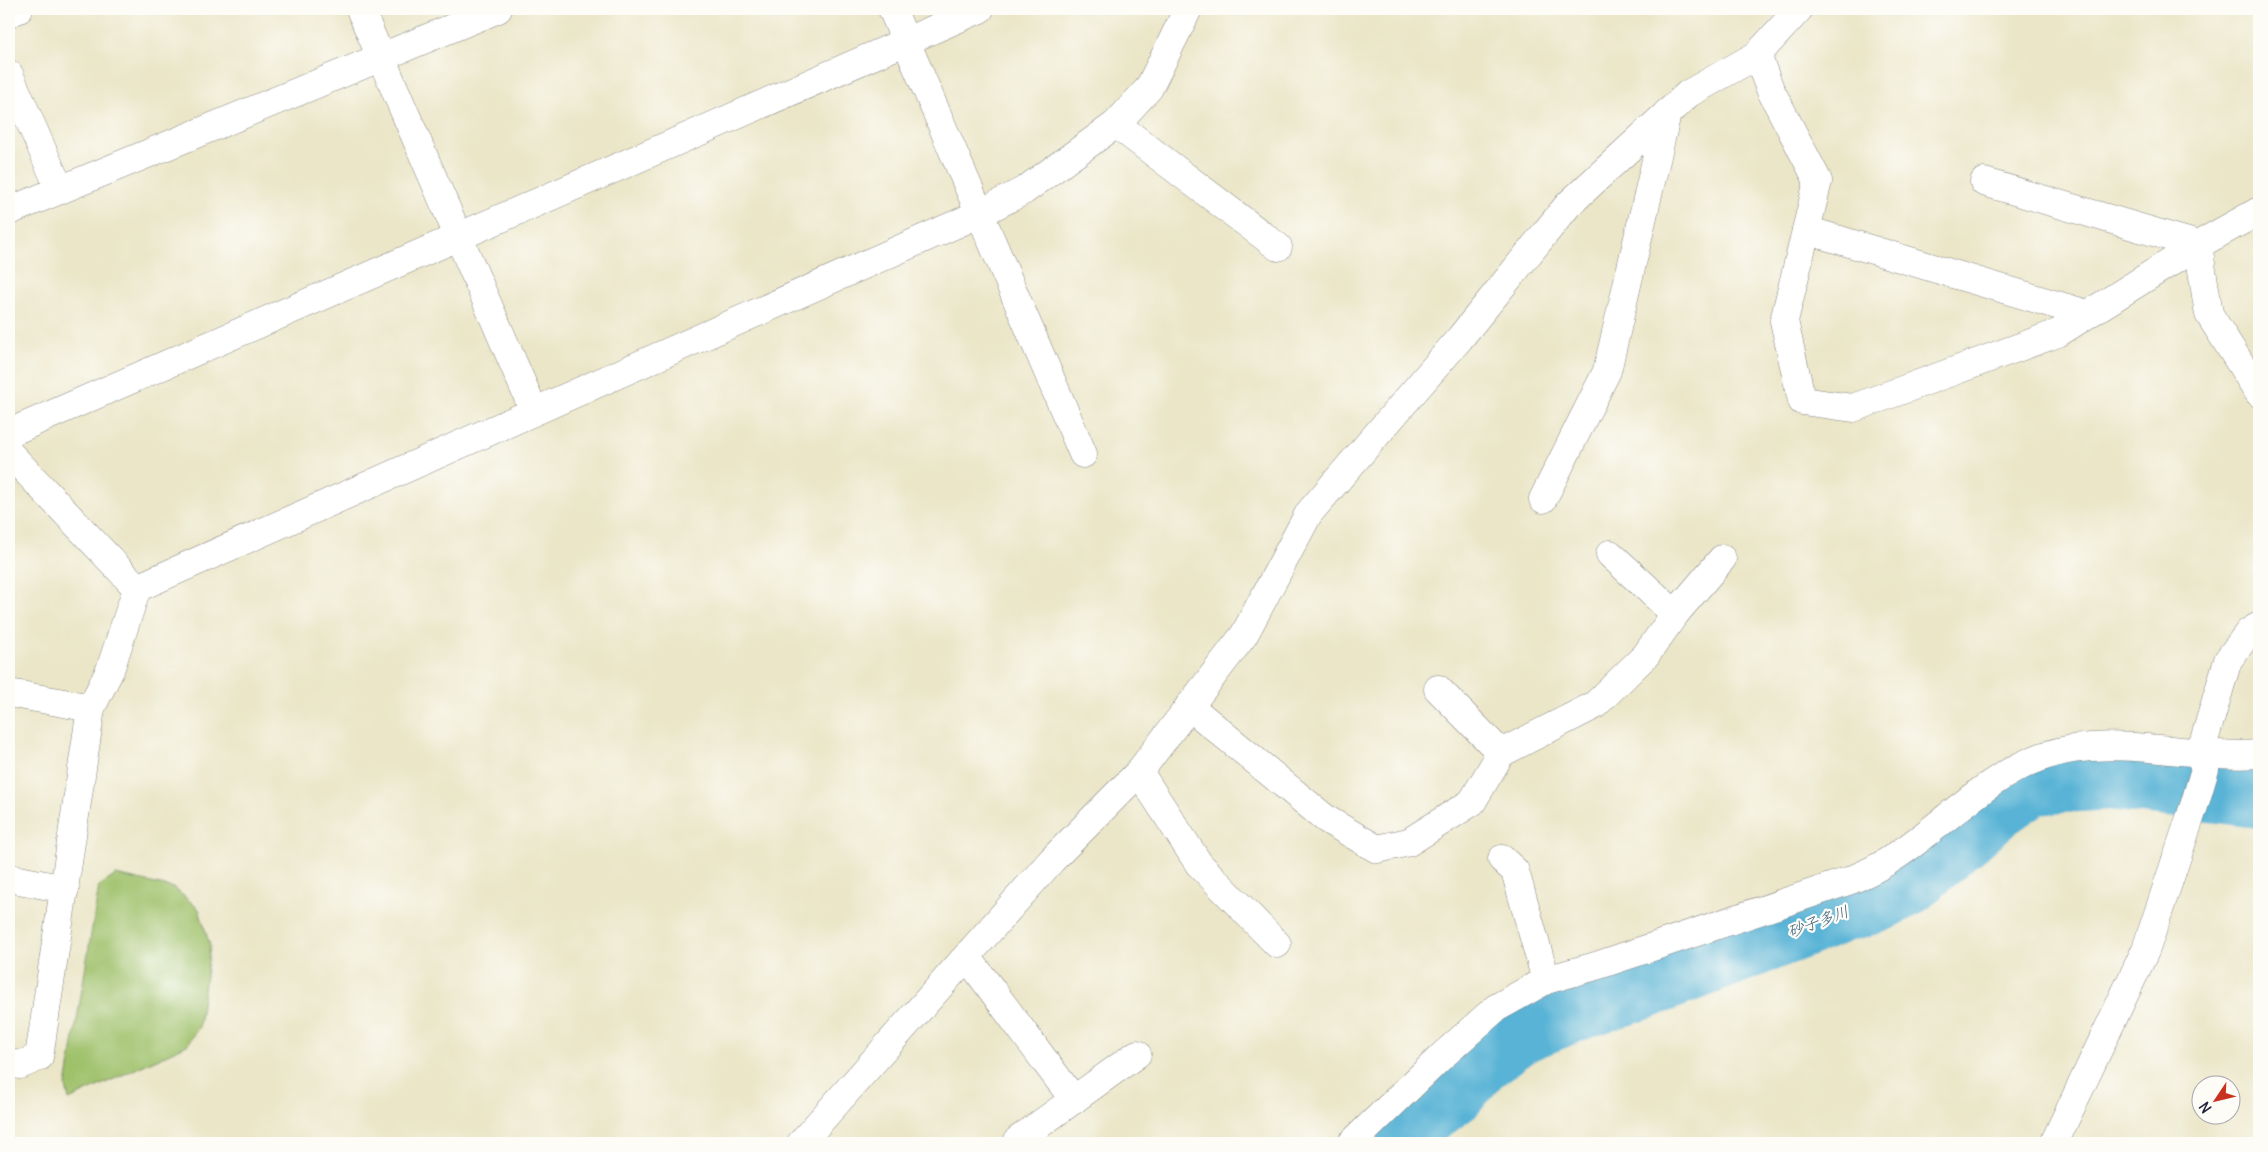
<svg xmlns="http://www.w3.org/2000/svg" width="2268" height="1152" font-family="Delius,'Klee One',sans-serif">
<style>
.green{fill:#9fc16a;stroke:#607252}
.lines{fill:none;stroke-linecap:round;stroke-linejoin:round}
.river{stroke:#59b3d6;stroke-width:62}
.minor-casing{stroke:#868482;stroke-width:29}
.minor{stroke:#fff;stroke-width:28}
.labels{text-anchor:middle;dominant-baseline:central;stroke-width:4.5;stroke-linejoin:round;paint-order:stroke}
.water-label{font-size:16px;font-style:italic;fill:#385c79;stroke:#fdfcf7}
</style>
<rect width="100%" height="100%" fill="#fdfcf7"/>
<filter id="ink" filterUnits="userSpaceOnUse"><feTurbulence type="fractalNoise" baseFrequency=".02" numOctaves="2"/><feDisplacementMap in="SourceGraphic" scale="10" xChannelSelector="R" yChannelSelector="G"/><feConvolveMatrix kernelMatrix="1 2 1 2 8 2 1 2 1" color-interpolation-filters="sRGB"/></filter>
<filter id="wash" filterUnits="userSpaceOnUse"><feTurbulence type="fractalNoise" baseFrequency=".0096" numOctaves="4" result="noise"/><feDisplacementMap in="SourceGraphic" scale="20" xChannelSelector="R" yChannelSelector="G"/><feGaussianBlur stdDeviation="1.12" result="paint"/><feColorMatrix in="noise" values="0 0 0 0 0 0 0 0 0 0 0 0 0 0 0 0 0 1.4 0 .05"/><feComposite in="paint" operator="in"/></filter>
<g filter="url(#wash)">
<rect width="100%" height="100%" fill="#ebe6c8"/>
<path class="green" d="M116,875l58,13 25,21 11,37 -11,81 -12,18 -118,55 -3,-14 33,-200z"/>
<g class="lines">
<path class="river" d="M1396,1143l28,-27 30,-22 26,-31 42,-31 63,-25 58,-18 201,-78 33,-9 31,-17 88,-76 36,-25 78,-5 149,18"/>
</g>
</g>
<g filter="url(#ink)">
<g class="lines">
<defs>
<g id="minor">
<path d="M360,9l174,402"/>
<path d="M892,9l191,445"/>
<path d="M9,13l10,-4"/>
<path d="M1757,55l13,34 48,92 -34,140 18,80 51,7 205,-75 140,-88"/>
<path d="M9,74l51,116"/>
<path d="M1116,124l162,123"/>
<path d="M1984,182l214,63"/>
<path d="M9,211l489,-202"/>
<path d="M2259,211l-61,34 11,69 50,79"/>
<path d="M1806,230l281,84"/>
<path d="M9,433l971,-424"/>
<path d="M9,453l128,135"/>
<path d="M1543,499l64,-128 60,-258"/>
<path d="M1610,554l65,60"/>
<path d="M1438,689l63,64"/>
<path d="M9,693l82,15"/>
<path d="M1189,706l137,113 51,30 32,-7 63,-40 29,-49 94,-48 51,-50 29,-41 47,-55"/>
<path d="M1139,772l60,92 78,80"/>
<path d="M1502,859l13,12 31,109"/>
<path d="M9,878l56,11"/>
<path d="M968,958l106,142"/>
<path d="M9,1063l11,2 19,-8 52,-349 19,-38 27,-82 844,-375 44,-23 91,-66 33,-36 39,-79"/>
<path d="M1018,1140l119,-86"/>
<path d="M801,1143l251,-283 87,-88 105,-137 65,-122 151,-175 108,-133 120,-111 69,-39 42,-46"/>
<path d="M1352,1143l89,-86 55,-49 50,-28 50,-14 255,-86c11,-5 23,-10 34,-17 55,-33 97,-85 159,-107 69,-23 145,3 215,-2"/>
<path d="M2054,1143l92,-194 48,-143 11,-37 -5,-15 28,-94 21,-28 10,-6"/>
</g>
</defs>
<use href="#minor" class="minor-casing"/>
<use href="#minor" class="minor"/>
</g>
</g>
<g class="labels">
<g class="water-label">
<text transform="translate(1818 921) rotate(-20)">砂子多川</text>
</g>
</g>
<rect width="2268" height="1152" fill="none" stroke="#fdfcf7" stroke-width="30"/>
<g transform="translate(2216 1100) rotate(235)"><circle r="24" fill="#fdfcf7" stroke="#a5a5ac"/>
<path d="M0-4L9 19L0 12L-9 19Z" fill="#c8321e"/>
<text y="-8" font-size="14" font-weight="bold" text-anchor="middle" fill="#22223b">N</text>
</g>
</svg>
